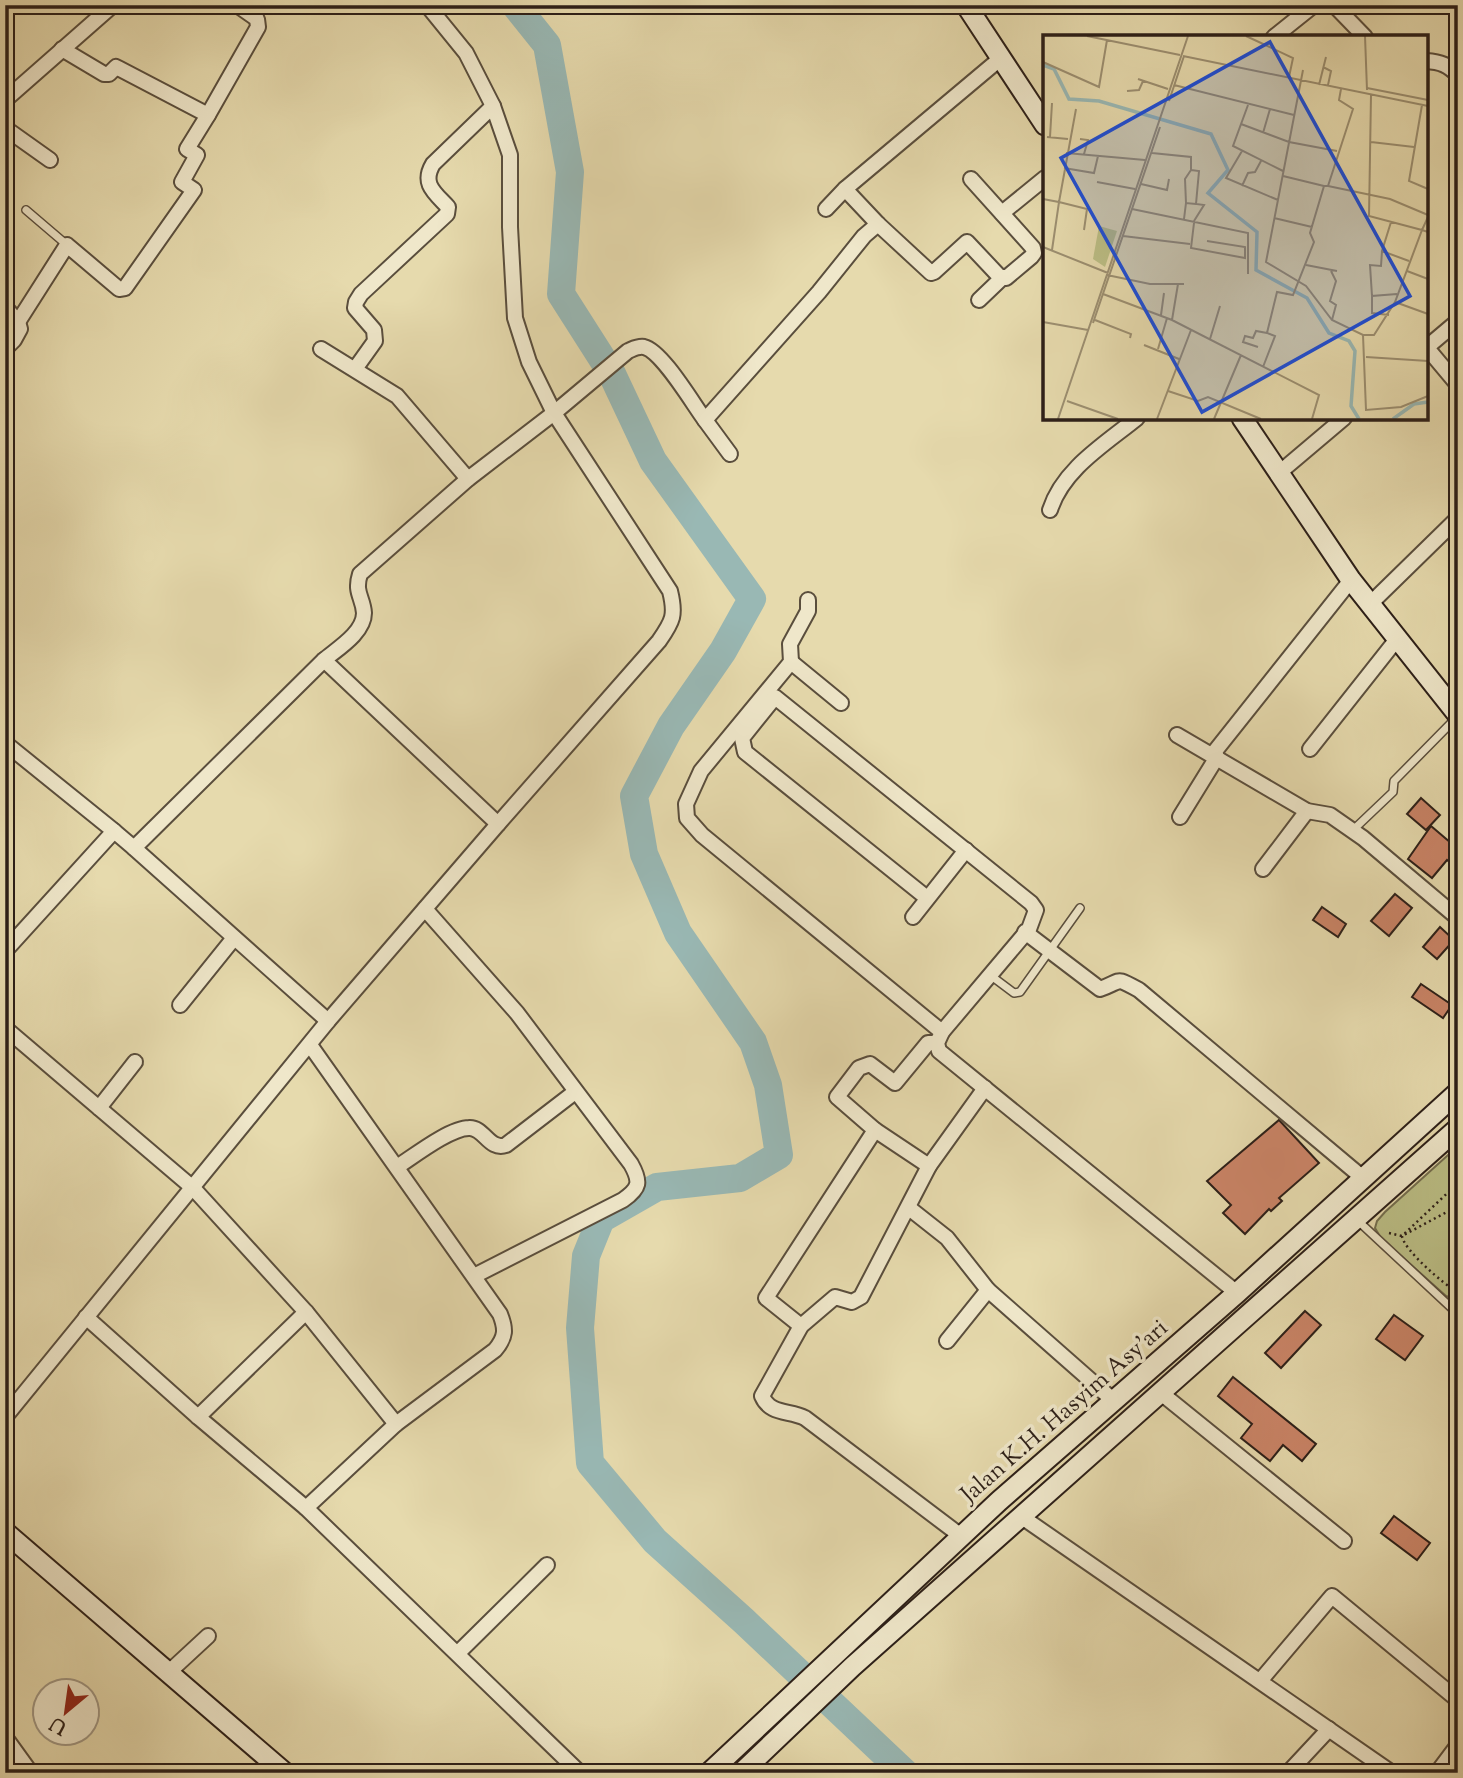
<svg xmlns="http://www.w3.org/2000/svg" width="1463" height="1778" font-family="'Sorts Mill Goudy',serif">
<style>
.green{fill:#bbbe85;stroke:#746e4e;stroke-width:2}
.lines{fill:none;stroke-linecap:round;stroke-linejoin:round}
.river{stroke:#99b8b4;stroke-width:28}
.building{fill:#ca8467;stroke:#2c1f18;stroke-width:2}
.lane-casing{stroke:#5a4e3d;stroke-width:10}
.street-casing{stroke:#5a4e3d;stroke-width:18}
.secondary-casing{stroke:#2c1f18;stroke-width:23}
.path{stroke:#2c1f18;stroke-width:2.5;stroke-dasharray:2 3.5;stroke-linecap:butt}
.lane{stroke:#efe7ca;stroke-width:7}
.street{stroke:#efe7ca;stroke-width:14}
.secondary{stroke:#efe7ca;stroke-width:19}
.labels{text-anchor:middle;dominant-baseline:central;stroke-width:7;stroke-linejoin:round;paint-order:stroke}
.street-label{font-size:24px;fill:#2c1f18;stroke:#efe7ca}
.inset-river{fill:none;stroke:#99b8b4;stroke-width:3.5}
.inset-road{fill:none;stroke:#9c8f71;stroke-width:2}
.view{fill:#1d4ed8;fill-opacity:0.15;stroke:#1d4ed8;stroke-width:3.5}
.inset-edge{fill:none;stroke:#2c1f18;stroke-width:3.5}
</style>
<rect width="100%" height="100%" fill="#e6daad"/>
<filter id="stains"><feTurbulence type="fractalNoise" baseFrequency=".00286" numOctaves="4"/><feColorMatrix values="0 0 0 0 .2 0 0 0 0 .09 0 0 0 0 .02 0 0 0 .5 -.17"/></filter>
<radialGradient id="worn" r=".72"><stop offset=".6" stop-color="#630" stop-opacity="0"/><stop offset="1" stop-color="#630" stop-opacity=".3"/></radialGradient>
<path class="green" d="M1458,1146v154l-12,-4 -65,-58 -6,-10 2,-7 8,-9z"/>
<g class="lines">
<path class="river" d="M515,5l32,40 23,127 -9,122 51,80 41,87 99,138 -29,52 -52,75 -37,70 10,58 34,79 75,109 15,43 11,70 -39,23 -83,9 -56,32 -15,37 -6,72 10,135 65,78 89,80 161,152"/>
</g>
<g class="building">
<path d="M1421,798l19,17 -14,15 -19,-16z"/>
<path d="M1431,826l27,23v20l-11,-9 -15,18 -24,-19z"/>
<path d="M1395,894l17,14 -23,28 -18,-15z"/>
<path d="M1322,907l24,17 -8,13 -25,-17z"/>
<path d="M1440,927l14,13 -17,19 -14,-12z"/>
<path d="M1421,984l31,21 -9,13 -31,-21z"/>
<path d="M1279,1120l40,43 -40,35 3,3 -11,10 -2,-2 -24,25 -22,-21 8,-8 -24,-24z"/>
<path d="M1305,1311l16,14 -40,43 -16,-15z"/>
<path d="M1394,1315l29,21 -18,24 -29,-21z"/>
<path d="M1233,1377l83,67 -14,17 -19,-16 -13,16 -29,-23 11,-14 -34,-28z"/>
<path d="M1394,1516l36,27 -13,17 -36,-27z"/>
</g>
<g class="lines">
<defs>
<g id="lane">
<path d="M26,210l41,35"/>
<path d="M1352,831l41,-39 1,-11 63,-64"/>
<path d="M990,975l24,18 6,-1 60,-84"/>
<path d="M1356,1219l102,95"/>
</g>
<g id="street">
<path d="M1334,5l31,32"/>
<path d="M1274,37l40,-32"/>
<path d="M62,49l42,25h5l7,-7 4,2 88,46 50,-88 -1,-8 -20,-14"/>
<path d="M1426,61c15,1 22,4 32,14"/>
<path d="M5,100l108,-95"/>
<path d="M5,128l45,32"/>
<path d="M826,209l19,-20"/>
<path d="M1002,213l43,-35"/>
<path d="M878,224l53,49 3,-1 33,-30 32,34 7,2 25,-21 3,-4 -1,-5 -62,-69"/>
<path d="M979,300l23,-22"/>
<path d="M5,307l13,15 2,7 -6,11 -9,9"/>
<path d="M18,322l49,-77 52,44 6,-1 69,-98 -12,-8 15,-27 -10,-6 21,-34"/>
<path d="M1426,348l32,-27"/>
<path d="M1427,348l31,37"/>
<path d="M321,349l76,47 71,83"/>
<path d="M355,369l20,-28 -1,-11 -19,-22 1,-6 5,-8 86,-80 1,-7c-13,-14 -27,-23 -15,-43l60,-58"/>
<path d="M705,420l25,34"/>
<path d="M1279,473l65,-55"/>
<path d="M1050,510c13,-41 55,-66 87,-92"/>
<path d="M808,600v11l-18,33 1,18 -90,109 -15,33 1,14 15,17 240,197 -5,11 2,8 298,242"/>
<path d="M1369,605l89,-87"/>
<path d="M324,660l174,164"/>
<path d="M791,662l50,41"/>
<path d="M1177,735l130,76 23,4 33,23 95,80"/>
<path d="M5,743l109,88 -109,120"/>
<path d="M1310,749l87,-110"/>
<path d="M1212,755l139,-175"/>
<path d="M1180,817l37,-60"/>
<path d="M114,831l20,17 190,-188c13,-11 40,-27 40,-47 -1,-16 -10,-20 -4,-39l108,-95 86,-66 74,-62c5,-2 10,-5 16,-4 18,4 49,57 61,73l114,-128 45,-56 14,-12 -33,-35 156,-131"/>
<path d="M134,848l194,173"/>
<path d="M1263,869l44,-58"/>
<path d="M927,898l-182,-146 -3,-14 33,-41 256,206 5,7 -7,19 -87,103"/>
<path d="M425,909l92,104 114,151c10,18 9,24 -8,36l-149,76"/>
<path d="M913,917l53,-67"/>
<path d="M1025,932l75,57c23,-8 14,-13 39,1l224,188"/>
<path d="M180,1005l54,-67"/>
<path d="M5,1028l188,160 113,124 90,112"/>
<path d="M99,1108l36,-46"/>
<path d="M875,1130l54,36 56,-78"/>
<path d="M929,1166l-68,131 -9,5 -17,-5 -34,29 -39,70c8,19 27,14 43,22l156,118"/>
<path d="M397,1167c17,-11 53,-39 72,-39 15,-1 20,23 37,17l69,-53"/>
<path d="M909,1208l38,30 41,52"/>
<path d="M86,1317l112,100 108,91 274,265"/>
<path d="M801,1326l-35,-28 109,-168 -38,-33 22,-29 11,-4 25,19 33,-40h9"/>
<path d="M947,1341l41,-51 126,111"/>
<path d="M1161,1393l183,148"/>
<path d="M5,1417l323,-396 170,-197 161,-183c14,-20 17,-26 11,-50l-116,-178 -25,-51 -14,-44 -5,-91v-72l-17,-49 -27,-53 -39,-48"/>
<path d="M198,1417l108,-105"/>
<path d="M306,1508l90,-84 99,-74c11,-13 11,-21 5,-36l-190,-269"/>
<path d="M1022,1517l370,256"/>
<path d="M458,1653l89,-88"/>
<path d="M168,1673l40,-37"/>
<path d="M1260,1681l72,-85 126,104"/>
<path d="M5,1737l26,36"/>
<path d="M1240,1772l1,1"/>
<path d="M1288,1773l41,-44"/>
<path d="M1437,1773l21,-28"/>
</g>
<g id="secondary">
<path d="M966,5l79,120"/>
<path d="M1242,418l109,162 107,135"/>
<path d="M5,1532l280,241"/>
<path d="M709,1773l290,-272 238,-208 221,-201"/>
<path d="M741,1773l111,-106 606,-539"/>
</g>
</defs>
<use href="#lane" class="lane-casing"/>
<use href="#street" class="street-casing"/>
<use href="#secondary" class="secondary-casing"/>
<g class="path">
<path d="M1458,1183l-56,53c1,13 43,50 56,56"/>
<path d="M1389,1233l13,3 56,-30"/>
</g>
<use href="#lane" class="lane"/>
<use href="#street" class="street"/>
<use href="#secondary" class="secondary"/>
</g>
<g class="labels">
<g class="street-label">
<text transform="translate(1065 1412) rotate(-41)">Jalan K.H. Hasyim Asy'ari</text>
</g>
</g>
<g transform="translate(1043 35)">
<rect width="385" height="385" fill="#e6daad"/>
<path d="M56,191l18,5 -12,36 -12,-8z" fill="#bbbe85"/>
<path class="inset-river" d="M0,30l11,4 15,30 30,2 112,33 17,36 -20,23 49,39 -1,38 51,28 22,35 20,8 6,10 -4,55 8,13M350,384l21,-15 14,-2"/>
<path class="inset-road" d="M44,1l93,19M203,1l47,22 -4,19M322,1l2,54M140,21l245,50M0,27l56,25 8,-47M280,32l8,4 -3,14M260,35l-37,192 40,24 26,34 31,15h11l21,-33 27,-72 6,2M95,44l30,10M131,50l120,30M276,50l7,-28M324,53l61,12M298,54l-2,11 14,9 -25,77 62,13 38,16M84,56l12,-1 4,-9M328,60l-2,121 53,14 6,-13M126,66l15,-45M205,70l-15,41 50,25M379,70l-13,76 19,8M198,89l48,18 48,9M220,98l7,-24M4,102l21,2M7,102l2,-34M37,104l8,1 -4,14M328,107l43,5M199,116l-16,27 52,22M23,118l79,7M109,118l39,4v13l-6,9 1,24M21,133l30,5 4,-17M148,135l8,1 -3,33 8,1 -10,16M240,141l41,10M54,147l38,7M98,149l26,6 2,-11M199,151l6,-13 7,-1 6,-11M0,164l16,3 17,-93M89,174l116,24v41M231,183l38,9M141,184l2,-16 10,1M348,187l-9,29 27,10M151,188l-3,25 54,10v-11l-38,-6M80,201l67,8M0,212l65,26M9,215l7,-48 28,7 -3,21M263,230l31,6M288,236l5,10 -6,20 6,4 -4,15M364,236l21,8M64,240l43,9h34M60,259l69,26 147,75 -7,24M329,261l-2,-31 11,1 1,-15M352,267l33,12M118,280l3,-22M346,280l-17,-2v-17l25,-2M52,285l36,14 -1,4M129,285l6,-36M0,287l45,8M50,288l67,-196M320,300l3,75 35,-3 27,-11M167,304l10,-33M101,310l35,14M215,312l-15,-5 2,-6 8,2 3,-7 11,2M115,314l9,-31M323,322l62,4M220,332l12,-31 -8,-3 10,-41 16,3 21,-53 -4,-9 14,-47h4M125,356l30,10 10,-4 53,22M24,366l51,18M15,384l130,-383M114,384l34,-89M171,384l27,-64"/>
<path class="view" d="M227,7l140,254 -208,116 -141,-254z"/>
<rect width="385" height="385" class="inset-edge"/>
</g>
<rect width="1463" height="1778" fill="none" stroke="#e6daad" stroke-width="28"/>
<rect x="7" y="7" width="1449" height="1764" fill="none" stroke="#2c1f18" stroke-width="3.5"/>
<rect x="14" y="14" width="1435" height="1750" fill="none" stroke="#2c1f18" stroke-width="2"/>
<g transform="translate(66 1712) rotate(209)"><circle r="33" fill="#efe7ca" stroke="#a19783" stroke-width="2"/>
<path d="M0-5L12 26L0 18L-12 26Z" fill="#8f2418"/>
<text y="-10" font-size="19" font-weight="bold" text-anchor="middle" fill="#2c1f18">U</text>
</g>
<rect width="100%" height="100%" filter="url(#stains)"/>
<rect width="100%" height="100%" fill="url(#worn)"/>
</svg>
